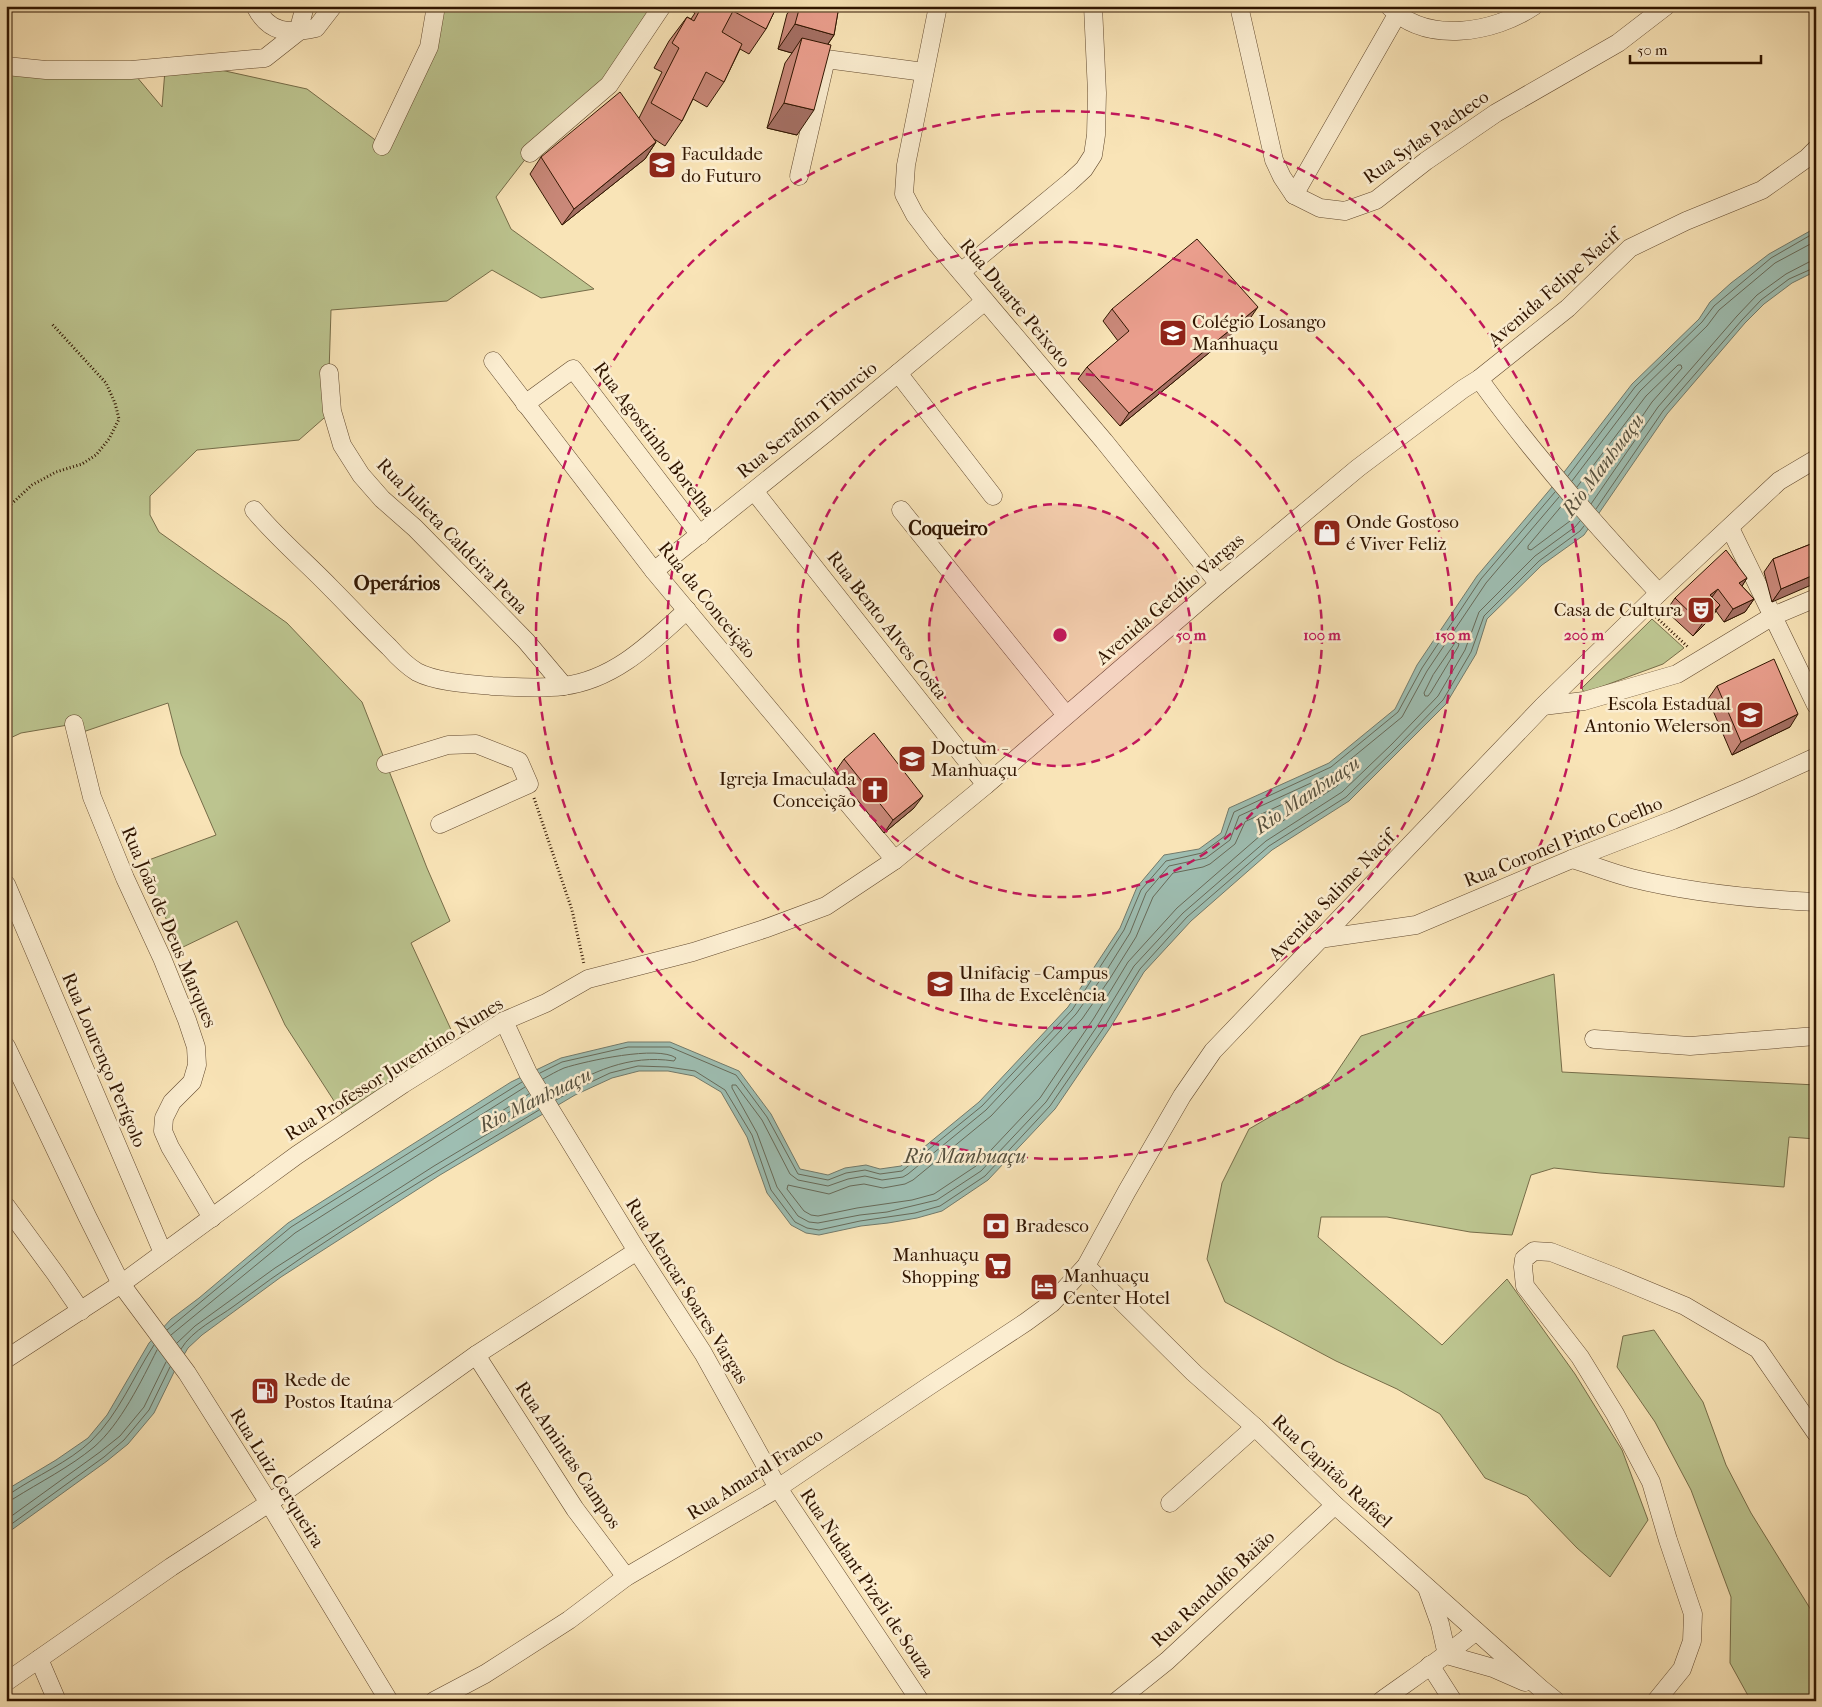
<svg xmlns="http://www.w3.org/2000/svg" width="1822" height="1707" font-family="'IM FELL French Canon',serif">
<style>
.green{fill:#bcc48f;stroke:#766c48}
.water{fill:#9ebeb2;stroke:#727a6b}
.lines{fill:none;stroke-linecap:round;stroke-linejoin:round}
.shore{stroke:#676a59;stroke-width:1}
.minor-casing{stroke:#62492e;stroke-width:19}
.path{stroke:#301500;stroke-width:3;stroke-dasharray:1 2.5;stroke-linecap:butt}
.minor{stroke:#fbedd0;stroke-width:18}
.wall{fill:#c98879;stroke:#301500}
.shaded-wall{fill:#a46f63;stroke:#301500}
.building{fill:#ea9e8d;stroke:#301500}
.ring{fill:none;stroke:#c2185b;stroke-width:2.5;stroke-dasharray:9 6}
.labels{text-anchor:middle;dominant-baseline:central;stroke-width:5;stroke-linejoin:round;paint-order:stroke}
.street-label{font-size:19px;fill:#301500;stroke:#fbedd0}
.poi-label{font-size:19px;fill:#301500;stroke:#fbedd0;text-anchor:start}
.water-label{font-size:20px;font-style:italic;fill:#56503e;stroke:#fbedd0}
.neighbourhood-label{font-size:20px;font-weight:bold;fill:#301500;stroke:#fbedd0}
.centre{fill:#c2185b;stroke:#fbedd0;stroke-width:2.5}
.ring-label{font-size:15px;text-anchor:middle;font-weight:bold;fill:#c2185b;stroke:#fbedd0;stroke-width:5;stroke-linejoin:round;paint-order:stroke}
</style>
<rect width="100%" height="100%" fill="#f9e4b7"/>
<filter id="stains"><feTurbulence type="fractalNoise" baseFrequency=".004" numOctaves="4"/><feColorMatrix values="0 0 0 0 .2 0 0 0 0 .09 0 0 0 0 .02 0 0 0 .5 -.17"/></filter>
<radialGradient id="worn" r=".72"><stop offset=".6" stop-color="#630" stop-opacity="0"/><stop offset="1" stop-color="#630" stop-opacity=".3"/></radialGradient>
<g class="green">
<path d="M436,6h226l-44,68 -88,79 -34,44 15,32 83,60 -53,9 -49,-28 -45,31 -116,9 -2,63 3,38 -33,29 -102,10 -47,46v19l9,17 128,91 75,79 65,166 23,53 -39,22 49,106 -113,72 -62,-96 -48,-104 -56,27 -43,-84 78,-29 -35,-81 -13,-51 -91,31 -3,-10 -53,9 -15,7v-674l125,4 31,37 4,-49 141,31 75,56z"/>
<path d="M1652,619l32,29 -21,16 -76,28 -4,-1 -1,-3z"/>
<path d="M1554,974l8,98 254,13v54l-27,-2 -5,50 -184,-14 -46,-5 -23,7 -19,60 -42,-3 -83,-15h-66l-3,20 124,108 65,-66 68,95 47,76 26,70 -38,57 -33,-29 -50,-52 -42,-18 -45,-64 -43,-25 -61,-28 -111,-59 -18,-43 15,-76 27,-54 81,-47 31,-46z"/>
<path d="M1654,1330l49,72 23,63 25,48 65,105v83h-65l-21,-38 1,-66 -40,-107 -36,-68 -38,-55 6,-31z"/>
</g>
<path class="water" d="M1816,225v46l-24,12 -28,21 -19,19 -78,91 -83,121 -42,30 -55,54 -11,35 -30,50 -97,97 -77,49 -81,71 -47,51 -34,56 -55,81 -67,71 -46,31 -25,7 -29,5 -27,3 -42,9 -13,-2 -15,-8 -24,-32 -20,-56 -26,-45 -27,-16 -26,-5h-29l-27,7 -37,17 -135,80 -159,102 -79,58 -14,13 -12,20 -22,45 -26,31 -21,17 -101,73v-44l50,-30 32,-22 19,-23 42,-72 22,-24 28,-21 89,-75 223,-141 50,-24 67,-16h42l69,29 32,43 29,55 28,6 17,-7 21,-3 14,4 21,-3 78,-64 89,-95 52,-79 17,-41 27,-32 35,-6 22,-16 8,-25 100,-45 66,-54 22,-44 60,-89 81,-96 74,-96 67,-65 11,-17 21,-19 38,-29 41,-23z"/>
<g class="lines">
<g class="shore">
<path d="M1568,476l67,-89 67,-65 12,-16 57,-48 45,-26"/>
<path d="M1572,481l68,-90 67,-65 12,-16 56,-47 41,-22"/>
<path d="M1577,487l69,-91 32,-31h3l1,3 -30,34 -66,96"/>
<path d="M1559,497l-73,86 -59,88 -25,46 -67,55 -96,44 -9,24 -24,18 -37,8 -23,27 -16,40 -27,43 -27,38 -90,96 -78,64 -5,3 -21,3 -17,-4 -17,3 -20,7 -30,-6 -8,-6 -28,-54 -26,-35h-4v3l25,45 20,54 21,29 11,6 9,1 42,-8 27,-3 50,-12 44,-29 65,-69 54,-80 34,-56 49,-53 83,-72 76,-49 50,-48 46,-48 27,-46 14,-38 56,-56 40,-29 5,-6"/>
<path d="M1564,503l-36,43v3l3,1 39,-29 5,-6"/>
<path d="M1591,504l67,-97 79,-91 20,-21 29,-21 23,-12 7,-1"/>
<path d="M1596,509l67,-98 79,-91 19,-20 28,-21 27,-12"/>
<path d="M1456,642l3,2 -1,3 -27,45 -3,4h-3l-1,-3 9,-18z"/>
<path d="M1337,779l4,3 -4,4 -76,49 -84,73 -49,54 -34,56 -54,80 -64,68 -42,28 -22,6 -55,8 -39,8 -7,-1 -7,-4 -17,-22 1,-4 41,9 21,-8 14,-2 19,4 22,-4 8,-4 78,-64 91,-97 27,-39 27,-43 17,-40 20,-24 30,-6 7,-3 25,-20 10,-22z"/>
<path d="M540,1073l22,-11 66,-15h42l66,28 31,42 31,57 30,6 18,-7 19,-3 15,4 22,-3 80,-65 90,-96 52,-80 17,-40 25,-29 36,-8 23,-17 9,-24 97,-45 67,-55 24,-44 59,-89 74,-87"/>
<path d="M543,1079c7,-4 14,-8 21,-11 22,-7 94,-23 112,-10l-2,3c-45,-7 -83,11 -121,34"/>
<path d="M529,1094l-32,20 -1,3 3,1 33,-19"/>
<path d="M556,1100l16,-9 38,-18 28,-7 30,1 27,4 30,19 27,45 19,55 24,32 12,6 12,2 41,-9 55,-8 25,-7 45,-30 65,-70 55,-80 35,-57 47,-52 82,-71 77,-49 50,-49 47,-48 28,-48 13,-36 55,-55 41,-30 4,-5"/>
<path d="M167,1330l124,-103 231,-145"/>
<path d="M171,1335l124,-102 230,-146"/>
<path d="M177,1343l18,-17 80,-58 159,-102 102,-61"/>
<path d="M181,1349c11,-19 37,-31 53,-43 97,-73 202,-134 305,-196"/>
<path d="M6,1494l5,-1c25,-17 58,-31 80,-52 28,-27 42,-64 63,-96"/>
<path d="M6,1500l7,-1c27,-17 57,-32 81,-52 26,-22 48,-67 63,-97"/>
<path d="M6,1520l94,-68 20,-16 24,-29 22,-45"/>
<path d="M6,1528l98,-71 20,-17 25,-30 21,-43"/>
</g>
<defs>
<g id="minor">
<path d="M255,6c14,28 34,28 61,22l17,-22"/>
<path d="M938,6l-32,159 -2,29 11,21 22,29 167,197 115,143"/>
<path d="M1239,6l35,154 8,17 12,18 26,13 25,3 31,-11 50,-39 70,-48 122,-70 48,-37"/>
<path d="M1389,6c37,39 105,27 145,0"/>
<path d="M6,66l40,4h85l134,-12 33,-26 7,-26"/>
<path d="M382,146l47,-99 7,-41"/>
<path d="M530,153l79,-68 53,-79"/>
<path d="M799,176l27,-117 98,13"/>
<path d="M1294,195l108,-189"/>
<path d="M961,272l109,-90 14,-13 9,-14 3,-20 1,-42 -4,-87"/>
<path d="M493,361l161,210 241,289"/>
<path d="M329,373l3,38 10,34 19,30 21,24 33,29 111,113 38,45"/>
<path d="M898,373l95,123"/>
<path d="M1479,379c55,76 116,146 180,214"/>
<path d="M525,404l48,-35 127,166"/>
<path d="M754,491l232,294"/>
<path d="M254,510c23,28 51,51 77,78 19,19 38,40 58,59 8,9 18,19 28,25 19,10 53,12 75,14 23,1 48,3 71,0 51,-6 88,-43 124,-76"/>
<path d="M901,510l165,205"/>
<path d="M1730,528l86,177"/>
<path d="M654,571l173,-139 158,-131"/>
<path d="M1543,706l41,-5 93,-27 96,-58 43,-18"/>
<path d="M74,724l18,73 33,81 37,80 25,62 9,27 1,18 -5,17 -20,20 -8,16 -1,13 7,16 42,71"/>
<path d="M386,764l62,-19 28,-1 43,17 10,23 -89,40"/>
<path d="M1572,859c20,6 39,14 59,19 60,15 123,21 185,24"/>
<path d="M6,884l157,369"/>
<path d="M1319,939l97,-14 156,-66 101,-39 75,-32 68,-31"/>
<path d="M504,1021l24,52 109,178 66,102 75,135 142,213"/>
<path d="M1594,1039l96,7 126,-10"/>
<path d="M6,1046l81,170 34,68 66,89 82,130 120,198"/>
<path d="M6,1206l49,67 26,38"/>
<path d="M1086,1266l108,107 61,54 80,78 205,183 16,13"/>
<path d="M476,1355l99,154 51,68"/>
<path d="M6,1359l115,-75 176,-129 106,-71 101,-63 42,-18 42,-24 105,-27 71,-23 62,-23 69,-46 91,-75 233,-201 139,-116 105,-79 16,-10 89,-71 62,-60 56,-27 76,-31 45,-32 9,-9"/>
<path d="M1170,1503l85,-76"/>
<path d="M1427,1588l13,36 7,31"/>
<path d="M1447,1655l46,13 32,14"/>
<path d="M39,1659l18,42"/>
<path d="M1430,1665l23,36"/>
<path d="M6,1682l165,-115 98,-64 207,-148 161,-104"/>
<path d="M434,1701l51,-27 84,-54 57,-43 152,-89 151,-102 97,-64 26,-19 34,-37 41,-75 55,-95 31,-45 330,-345 116,-113 120,-112 37,-22"/>
<path d="M1117,1701l50,-40 168,-156"/>
<path d="M1381,1701c32,-23 65,-45 95,-70"/>
<path d="M1656,1701l26,-32 10,-28 1,-27 -25,-74 -17,-58 -36,-68 -35,-57 -55,-71 -2,-19 1,-8 10,-8 17,1 64,25 70,29 73,43 58,84"/>
</g>
</defs>
<use href="#minor" class="minor-casing"/>
<g class="path">
<path d="M6,509l26,-24 24,-13 26,-8 14,-9 13,-16 10,-20 -4,-16 -9,-20 -54,-59"/>
<path d="M1656,617l33,31"/>
<path d="M534,798l38,112 12,54"/>
</g>
<use href="#minor" class="minor"/>
</g>
<g class="wall">
<path d="M683,6h94l-11,23 -17,25 -9,-5 -16,33 -17,25 -14,-8 -11,22 -17,25 -11,-7 2,3 -11,17 -83,66 -32,-51 11,-17 98,-39 23,-46 -8,-4 15,-27 18,-24 4,2 4,-6z"/>
<path d="M793,6h46l-5,29 -6,9 -31,91 -30,-7 18,-65 7,-10 -14,-4 9,-35z"/>
<path d="M1112,309l137,11 -129,106 -42,-47 9,-12 31,-26 -15,-20z"/>
<path d="M1816,542l-44,60 -8,-30 9,-13z"/>
<path d="M1747,578l-5,8 12,13 -9,13 -21,10 -8,-11 -5,7 -18,18 -27,-25 9,-13z"/>
<path d="M1717,686l73,41 -58,28 -24,-56z"/>
<path d="M844,759l70,49 -30,25 -49,-61z"/>
</g>
<g class="shaded-wall">
<path d="M795,24l39,11 -17,25 -15,-22 -10,15 -14,-4z"/>
<path d="M784,103l30,7 -17,25 -30,-7z"/>
<path d="M656,142l-11,17 -83,66 12,-16z"/>
<path d="M1258,307l-9,13 -129,106 9,-13z"/>
<path d="M1816,574v9l-44,19 9,-13z"/>
<path d="M1747,578l-8,13v-8z"/>
<path d="M1718,589l-9,12 1,-6z"/>
<path d="M1754,599l-9,13 -21,10 9,-13z"/>
<path d="M1720,605l-9,13 -18,18 9,-12z"/>
<path d="M1798,714l-8,13 -58,28 9,-13z"/>
<path d="M923,796l-9,12 -30,25 9,-13z"/>
</g>
<g class="building">
<path d="M702,6h75l-11,23 -33,-18 -11,21 20,12 -18,38 -18,-10 -24,49 -31,-18 28,-55 -7,-5 15,-26 7,4z"/>
<path d="M800,6h39l-5,29 -39,-11z"/>
<path d="M802,38l29,7 -17,65 -30,-7z"/>
<path d="M620,92l36,50 -82,67 -33,-52z"/>
<path d="M1197,239l61,68 -129,106 -42,-46 42,-36 -17,-22z"/>
<path d="M1816,542v32l-35,15 -8,-30z"/>
<path d="M1726,550l21,28 -8,5 15,16 -21,10 -15,-20 -8,6 10,10 -18,19 -27,-26z"/>
<path d="M1774,659l24,55 -57,28 -24,-56z"/>
<path d="M874,733l49,63 -30,24 -49,-61z"/>
</g>
<circle cx="1060" cy="635" r="131" fill="#c2185b" fill-opacity=".12"/>
<g class="ring">
<circle cx="1060" cy="635" r="131"/>
<circle cx="1060" cy="635" r="262"/>
<circle cx="1060" cy="635" r="393"/>
<circle cx="1060" cy="635" r="524"/>
</g>
<defs>
<symbol id="university-square" viewBox="-11 -11 22 22"><rect x="-9" y="-9" width="18" height="18" rx="4" fill="#8f2418" stroke="#fbedd0"/><path d="M0-5L7-2L0 1L-7-2ZM-4 1L0 2.5L4 1V4Q0 6-4 4Z" fill="#fff"/></symbol>
<symbol id="school-square" viewBox="-11 -11 22 22"><rect x="-9" y="-9" width="18" height="18" rx="4" fill="#8f2418" stroke="#fbedd0"/><path d="M0-5L7-2L0 1L-7-2ZM-4 1L0 2.5L4 1V4Q0 6-4 4Z" fill="#fff"/></symbol>
<symbol id="shop-square" viewBox="-11 -11 22 22"><rect x="-9" y="-9" width="18" height="18" rx="4" fill="#8f2418" stroke="#fbedd0"/><path d="M-5-2.5h2.3a2.7 3.5 0 0 1 5.4 0H5L5.5 6h-11ZM-1.5-2.5h3a1.5 2.3 0 0 0-3 0Z" fill="#fff"/></symbol>
<symbol id="theatre-square" viewBox="-11 -11 22 22"><rect x="-9" y="-9" width="18" height="18" rx="4" fill="#8f2418" stroke="#fbedd0"/><path d="M-5-5.5Q0-4 5-5.5V0Q5 5 0 6Q-5 5-5 0ZM-3.3-2.5H-1v1.5H-3.3ZM1-2.5H3.3v1.5H1ZM-2.8 1Q0 5.5 2.8 1Z" fill="#fff"/></symbol>
<symbol id="church-square" viewBox="-11 -11 22 22"><rect x="-9" y="-9" width="18" height="18" rx="4" fill="#8f2418" stroke="#fbedd0"/><path d="M-1.2-6h2.4v3.5h3.3v2.4h-3.3V6h-2.4V-.1h-3.3v-2.4h3.3Z" fill="#fff"/></symbol>
<symbol id="bank-square" viewBox="-11 -11 22 22"><rect x="-9" y="-9" width="18" height="18" rx="4" fill="#8f2418" stroke="#fbedd0"/><path d="M-6-4H6V4H-6ZM0-2.3a2.3 2.3 0 1 0 0 4.6a2.3 2.3 0 1 0 0-4.6Z" fill="#fff"/></symbol>
<symbol id="supermarket-square" viewBox="-11 -11 22 22"><rect x="-9" y="-9" width="18" height="18" rx="4" fill="#8f2418" stroke="#fbedd0"/><path d="M-6-5.5h2.5l.6 2H6L4.5 2H-2.5L-4.4-4H-6ZM-1.5 3.2a1.3 1.3 0 1 0 .1 0ZM3 3.2a1.3 1.3 0 1 0 .1 0Z" fill="#fff"/></symbol>
<symbol id="hotel-square" viewBox="-11 -11 22 22"><rect x="-9" y="-9" width="18" height="18" rx="4" fill="#8f2418" stroke="#fbedd0"/><path d="M-6-4.5h1.5V1H6V5H4.5V3h-9V5H-6ZM-4 0a1.8 1.8 0 1 1 3.6 0ZM.5 0V-2.5h3Q6-2.5 6 0Z" fill="#fff"/></symbol>
<symbol id="fuel-square" viewBox="-11 -11 22 22"><rect x="-9" y="-9" width="18" height="18" rx="4" fill="#8f2418" stroke="#fbedd0"/><path d="M-5.5-6h7V0h2V4h1.3V-2.5L3-4.5l.8-.8L6-3V5H2.5V1h-1V6h-7ZM-4.2-4.7v3.2H.2V-4.7Z" fill="#fff"/></symbol>
</defs>
<g fill-rule="evenodd">
<use href="#university-square" x="646" y="149" width="32" height="32"/>
<use href="#school-square" x="1157" y="317" width="32" height="32"/>
<use href="#shop-square" x="1311" y="517" width="32" height="32"/>
<use href="#theatre-square" x="1685" y="594" width="32" height="32"/>
<use href="#school-square" x="1734" y="699" width="32" height="32"/>
<use href="#university-square" x="896" y="743" width="32" height="32"/>
<use href="#church-square" x="859" y="774" width="32" height="32"/>
<use href="#university-square" x="924" y="968" width="32" height="32"/>
<use href="#bank-square" x="980" y="1210" width="32" height="32"/>
<use href="#supermarket-square" x="982" y="1250" width="32" height="32"/>
<use href="#hotel-square" x="1028" y="1271" width="32" height="32"/>
<use href="#fuel-square" x="249" y="1375" width="32" height="32"/>
</g>
<g class="labels">
<g class="street-label">
<text transform="translate(1426 137) rotate(-35)">Rua Sylas Pacheco</text>
<text transform="translate(1554 288) rotate(-41)">Avenida Felipe Nacif</text>
<text transform="translate(1015 303) rotate(50)">Rua Duarte Peixoto</text>
<text transform="translate(807 420) rotate(-39)">Rua Serafim Tiburcio</text>
<text transform="translate(654 439) rotate(53)">Rua Agostinho Borelha</text>
<text transform="translate(452 536) rotate(46)">Rua Julieta Caldeira Pena</text>
<text transform="translate(1170 599) rotate(-41)">Avenida Getúlio Vargas</text>
<text transform="translate(707 600) rotate(51)">Rua da Conceição</text>
<text transform="translate(887 625) rotate(52)">Rua Bento Alves Costa</text>
<text transform="translate(1563 842) rotate(-22)">Rua Coronel Pinto Coelho</text>
<text transform="translate(1332 896) rotate(-46)">Avenida Salime Nacif</text>
<text transform="translate(169 927) rotate(67)">Rua João de Deus Marques</text>
<text transform="translate(104 1060) rotate(67)">Rua Lourenço Perígolo</text>
<text transform="translate(394 1069) rotate(-32)">Rua Professor Juventino Nunes</text>
<text transform="translate(687 1291) rotate(58)">Rua Alencar Soares Vargas</text>
<text transform="translate(568 1455) rotate(56)">Rua Amintas Campos</text>
<text transform="translate(1332 1471) rotate(43)">Rua Capitão Rafael</text>
<text transform="translate(755 1474) rotate(-32)">Rua Amaral Franco</text>
<text transform="translate(277 1478) rotate(58)">Rua Luiz Cerqueira</text>
<text transform="translate(867 1583) rotate(56)">Rua Nudant Pizeli de Souza</text>
<text transform="translate(1213 1589) rotate(-43)">Rua Randolfo Baião</text>
</g>
<g class="poi-label">
<text x="681" y="154">Faculdade<tspan x="681" dy="22">do Futuro</tspan></text>
<text x="1192" y="322">Colégio Losango<tspan x="1192" dy="22">Manhuaçu</tspan></text>
<text x="1346" y="522">Onde Gostoso<tspan x="1346" dy="22">é Viver Feliz</tspan></text>
<text x="1682" y="610" text-anchor="end">Casa de Cultura</text>
<text x="1731" y="704" text-anchor="end">Escola Estadual<tspan x="1731" dy="22">Antonio Welerson</tspan></text>
<text x="931" y="748">Doctum -<tspan x="931" dy="22">Manhuaçu</tspan></text>
<text x="856" y="779" text-anchor="end">Igreja Imaculada<tspan x="856" dy="22">Conceição</tspan></text>
<text x="959" y="973">Unifacig - Campus<tspan x="959" dy="22">Ilha de Excelência</tspan></text>
<text x="1015" y="1226">Bradesco</text>
<text x="979" y="1255" text-anchor="end">Manhuaçu<tspan x="979" dy="22">Shopping</tspan></text>
<text x="1063" y="1276">Manhuaçu<tspan x="1063" dy="22">Center Hotel</tspan></text>
<text x="284" y="1380">Rede de<tspan x="284" dy="22">Postos Itaúna</tspan></text>
</g>
<g class="water-label">
<text transform="translate(1603 465) rotate(-53)">Rio Manhuaçu</text>
<text transform="translate(1307 795) rotate(-34)">Rio Manhuaçu</text>
<text transform="translate(535 1100) rotate(-26)">Rio Manhuaçu</text>
<text x="965" y="1156">Rio Manhuaçu</text>
</g>
<g class="neighbourhood-label">
<text x="948" y="528">Coqueiro</text>
<text x="397" y="583">Operários</text>
</g>
</g>
<circle cx="1060" cy="635" r="8" class="centre"/>
<g class="ring-label">
<text x="1191" y="640">50 m</text>
<text x="1322" y="640">100 m</text>
<text x="1453" y="640">150 m</text>
<text x="1584" y="640">200 m</text>
</g>
<rect width="1822" height="1707" fill="none" stroke="#f9e4b7" stroke-width="25"/>
<rect x="8" y="8" width="1807" height="1692" fill="none" stroke="#301500" stroke-width="2.5"/>
<rect x="12" y="12" width="1797" height="1682" fill="none" stroke="#301500"/>
<path d="M1630 55v8h131v-8" fill="none" stroke="#301500" stroke-width="2.5"/>
<text x="1637" y="55" font-size="15" fill="#301500" stroke="#fbedd0" stroke-width="4" paint-order="stroke">50 m</text>
<rect width="100%" height="100%" filter="url(#stains)"/>
<rect width="100%" height="100%" fill="url(#worn)"/>
</svg>
